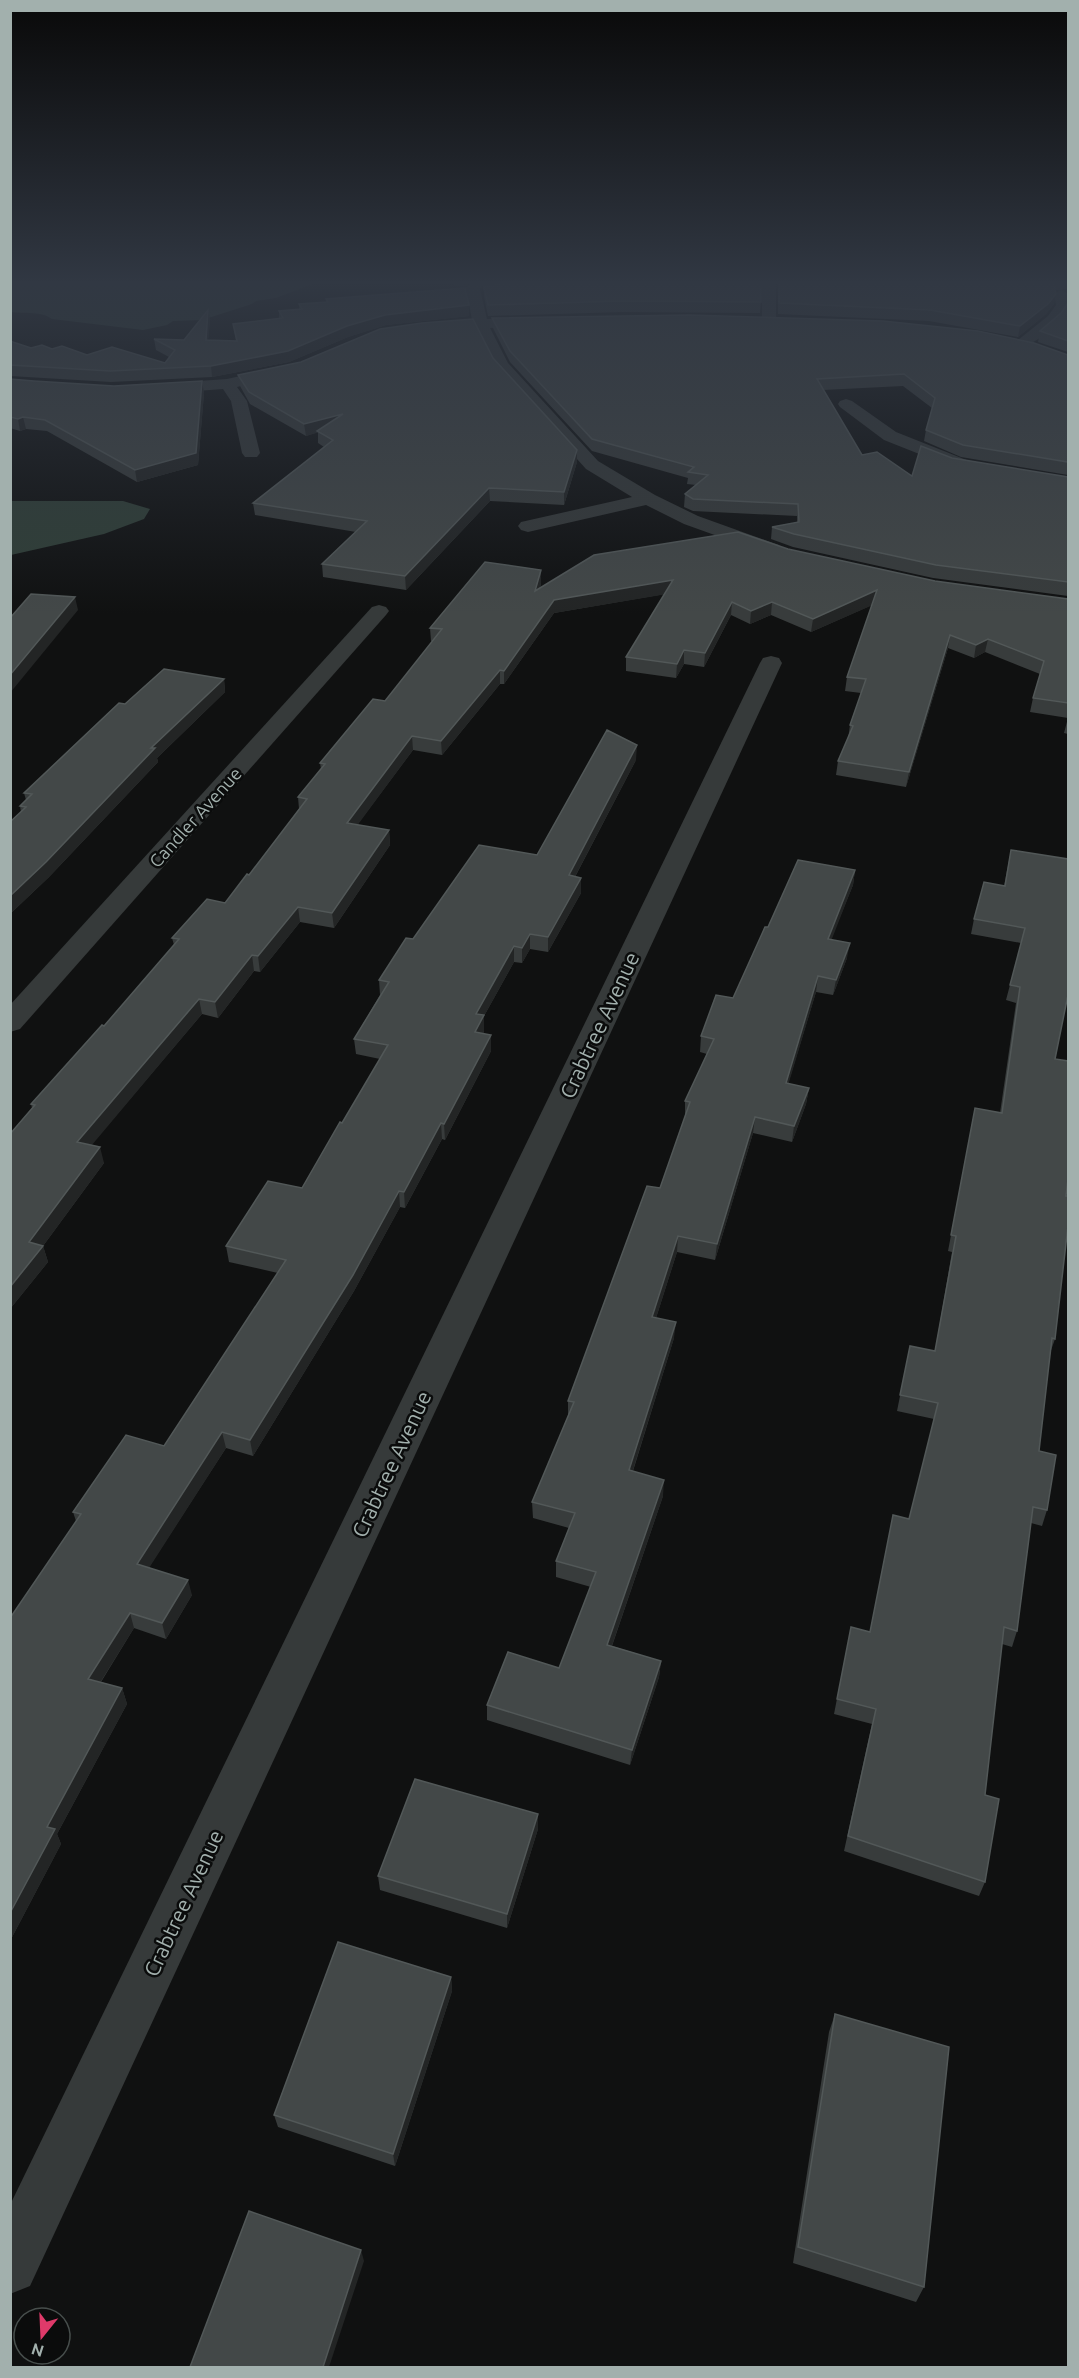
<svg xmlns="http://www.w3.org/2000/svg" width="1079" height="2378" font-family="Ubuntu,sans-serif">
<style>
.water{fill:#303f37}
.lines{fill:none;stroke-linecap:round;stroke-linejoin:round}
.minor{fill:#363a3a;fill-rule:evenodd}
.wall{fill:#383c3c}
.shaded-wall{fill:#232525}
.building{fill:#434848;stroke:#525858;stroke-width:1.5}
.labels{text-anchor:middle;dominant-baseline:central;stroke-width:5;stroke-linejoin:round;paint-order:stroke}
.far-street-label{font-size:18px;fill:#a2b0ad;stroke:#0b0c0c}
.street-label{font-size:21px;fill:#a2b0ad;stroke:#0b0c0c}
</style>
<rect width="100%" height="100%" fill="#101111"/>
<g class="water">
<path d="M10,281h310l-44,17 -20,3 -4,3 -50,16 -29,1 -6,4 -24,5 -91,-11c-10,-8 -28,-5 -41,-7z"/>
<path d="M11,501h112l27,8 -6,10 -40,15 -93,21z"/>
</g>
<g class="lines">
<g class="minor">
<path d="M473,281h14l-7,8 7,30 55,-1 2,3 -2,3 -5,1 -47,3 18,35 90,98 57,34 43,21 81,29 3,4 -3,4h-14l-81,-29 -38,-19 -118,27 -7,-2 -3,-4 3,-4 111,-25 -46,-28 -91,-101 -20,-39 -50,1 -2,-3 7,-4 42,-3 -6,-32z"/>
<path d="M762,281h14v39l-7,4 -7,-4z"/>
<path d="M1061,290l7,4c0,5 1,11 0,15 -6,12 -37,41 -50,37l-3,-3 3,-3 30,-24 8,-11 -2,-11z"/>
<path d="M284,366l6,2 2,3 -2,3 -53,13 10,14 13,52 -3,4h-12l-3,-4 -11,-52 -8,-12 -66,5 -8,-5 8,-5 70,-5z"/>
<path d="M846,399l6,2 44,31 73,29 3,4 -3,4h-12l-73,-29 -44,-33 -2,-3 2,-3z"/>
<path d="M379,605l7,2 3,4 -3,4 -366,414 -10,3v-27l362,-398z"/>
<path d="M771,656l8,2 3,5 -752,1623 -20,8v-89l750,-1542 3,-5z"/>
</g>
</g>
<g class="wall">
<path d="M438,281h33l-7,6z"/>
<path d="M483,281l278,21 -1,11 -138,-1 -134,4 -4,-19v-6h-1z"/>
<path d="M778,281h290v16l-1,-8 -12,1 -1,14 -8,10 -28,23 -89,-16 -151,-7z"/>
<path d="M326,299l143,17 -83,9 -38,12 -59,25 -77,15 -101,5 -101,-6v-35l21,7 21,1 35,6 78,8 4,-6 -13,-7 -2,-11 30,1 24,-30 2,11 -2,19 28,1 -3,-17 46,-6v-7l20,-2v-5l27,-2z"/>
<path d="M1068,303v49l-30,-10 2,-11 21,-18z"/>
<path d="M492,318l576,37v121v-1l-107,-18 -37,-16 2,-11 6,-22 -29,-22 -80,4 39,65 50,21 40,-18 116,19v120v-1l-135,-18 -140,-31 -22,-8 1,-12 25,-4v-7l-104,-5 -9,-4 1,-13 11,-9 -9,-1 1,-6 -96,-27 -82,-89 -17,-34z"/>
<path d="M493,358l84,92v12l-13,43 -74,-4 -84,89 -83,-13 -1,-13 34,-32 -101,-17 -2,-12 71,-56 -6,-4v-11l-12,4 -56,-32 -10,-18 -2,-11z"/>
<path d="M10,379l24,2 80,5 88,-5 2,12 -6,72 -61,17 -90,-51 -21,-2 -6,2 -10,-3z"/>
<path d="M788,549l147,32 133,18v135l-4,-1 4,-15 -38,-6 3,-14 7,-24 -55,-22 -11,6 -26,-10 -42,139 -70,-12 2,-14 10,-22 2,-14 11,-32 -16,-2 2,-14 25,-72 -61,27 -40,-17 -21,9 -19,-9 -27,52 -20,-3 -8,14 -50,-7v-14l39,-63 -111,19 -50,71h-4l-58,71 -29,-5 -56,75 32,5 1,15 -56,83 -34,-6 -40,50 -6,-1 -36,47 -16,-4 -111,131 13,18 -61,83 5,16 -38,47v-175l22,-26 -1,-4 73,-78 70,-81 -2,-7 53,-35 24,-28 50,-66 -1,-12 23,-28 -1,-6 65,-62 48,-60h-2l-1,-13 111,-58v13l-1,5z"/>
<path d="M224,679l1,13 -68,66 1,4 -109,115 -39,37v-92l11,-10 -1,-6 6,-6 -2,-7 101,-89z"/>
<path d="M636,760l-61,117 6,16 -33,59 -18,-3 -8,14 -8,-1 -30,54v15l-1,3 8,17 -46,89 -3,-1 -37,69 -5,-1 -46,84 -101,165 -27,-8 -77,119 43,28 -26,44 -32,-11 -33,54 21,6 5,16 -70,130 4,10 -51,97 66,-420 -3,-9 91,-66 114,-173 -49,-11 -3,-16 76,-58 40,-65 38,-64 -24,-5 -2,-15 26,-44 -1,-15 34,-41 124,-84z"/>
<path d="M1011,850l44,209 11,137 -11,143 -5,14 -11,98 8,59 -5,16 -11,-3 -14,108 -5,16 -10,-3 -17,151v87l-6,14 -135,-45 28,-127 -38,-10 17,-87 19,5 23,-117 16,4 25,-100 -37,-8 13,-65 25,5 17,-99 -4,-1 27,-143 25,5 16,-110 -10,-3 15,-57 -50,-9 3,-15 30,-33z"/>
<path d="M855,870l-2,15 -22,54 16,19 -14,37 -17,-3 -28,92 21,4 -3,16 -14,38 -39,-9 -38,127 -38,-8 -21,66 18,20 -41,133 30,25 -51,150 49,15 -2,16 -29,88 -143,-45v-15l72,-37 32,-81 -35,-10v-16l13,-33 -36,-10 -1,-16 36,-85v-16l92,-213 25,-71v-16l22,-47 -7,-2 1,-16 32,-38 35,-71z"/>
<path d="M538,1829l-31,99 -127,-38 -2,-14z"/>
<path d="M451,1977l1,14 -57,175 -117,-39 -4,-12z"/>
<path d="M835,2014l89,273 -8,15 -123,-39 36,-231z"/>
</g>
<g class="shaded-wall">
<path d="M464,281h7l-7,6z"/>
<path d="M1056,294l-2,10 -8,10 -28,23 2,-11z"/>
<path d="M469,305v11l-83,9 -38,12 -59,25 -77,15 -1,-11 174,-51z"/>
<path d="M208,310l2,11 -3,30 -1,-11z"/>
<path d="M202,381l2,12 -6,72 -61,17 -2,-12z"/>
<path d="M343,414l1,11 -38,11 -2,-12z"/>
<path d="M23,417l3,12 -6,2 -2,-12z"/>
<path d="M577,450v12l-13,43v-13z"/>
<path d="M489,488l1,13 -84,89 -1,-14z"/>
<path d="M541,570v13l-6,21v-13z"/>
<path d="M673,580v13l-119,20 -50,71v-13l50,-71z"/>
<path d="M877,590l-2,14 -64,28 2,-13z"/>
<path d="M75,597l3,13 -68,83v-18z"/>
<path d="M732,602l-1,13 -27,52 1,-14z"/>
<path d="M772,602l-1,13 -21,9 1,-13z"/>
<path d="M950,635l-2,13 -42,139 3,-15z"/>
<path d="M988,639l-3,13 -11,6 2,-13z"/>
<path d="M684,650v14l-8,14 1,-14z"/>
<path d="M500,670v14l-58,71 -1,-14z"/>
<path d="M224,679l1,13 -68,66 1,4 -109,115 -39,37v-18l141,-148z"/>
<path d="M412,736l1,14 -65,88 -1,-15z"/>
<path d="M637,745l-1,15 -68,130 1,-15z"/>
<path d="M389,830l1,15 -56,83 -2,-15z"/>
<path d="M855,870l-2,15 -27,69 2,-15z"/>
<path d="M581,878v15l-33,59v-15z"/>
<path d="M298,907l2,15 -40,50 -2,-16z"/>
<path d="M530,934v15l-8,14v-15z"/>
<path d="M850,943l-3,15 -14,37 3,-15z"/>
<path d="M514,946v16l-30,54v15l-8,17v-34z"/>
<path d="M252,955l2,16 -36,47 -3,-16z"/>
<path d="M818,976l-2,16 -32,107 2,-16z"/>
<path d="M199,999l3,15 -121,144 -4,-16z"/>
<path d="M491,1035v16l-46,89 -1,-16z"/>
<path d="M809,1088l-3,16 -14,38 2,-16z"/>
<path d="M755,1117l-2,16 -38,127 2,-16z"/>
<path d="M441,1123l1,16 -37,69 -1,-16z"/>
<path d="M100,1147l4,16 -61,83 5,16 -38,47v-22l19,-45z"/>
<path d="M399,1191l1,16 -46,84 -101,165 -3,-16z"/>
<path d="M678,1236l-1,16 -26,82 1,-17z"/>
<path d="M676,1322l-2,16 -46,148 1,-16z"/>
<path d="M222,1432l4,16 -84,131 -5,-15z"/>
<path d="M664,1480l-1,16 -56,164v-15z"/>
<path d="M188,1580l4,15 -26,44 -4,-16z"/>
<path d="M130,1613l4,15 -41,66 -5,-15z"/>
<path d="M661,1661l-2,16 -29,88 2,-15z"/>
<path d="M122,1688l5,16 -70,130 4,10 -51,97v-28l37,-86z"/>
<path d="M538,1814v15l-31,99v-14z"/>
<path d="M451,1977l1,14 -57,175 -2,-12z"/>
<path d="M361,2250l3,11 -35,106h-6z"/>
</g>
<g class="building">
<path d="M483,281h278v21l-139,-1 -134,4 -4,-18 17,-2z"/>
<path d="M779,281h277l-2,3 2,10 -8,10 -28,22 -90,-16 -151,-7z"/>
<path d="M465,288l4,17 -84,10 -38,11 -59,25 -77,15 -101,5 -100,-6v-24l21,7 11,-3 10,4 10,-3 25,9 25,-8 53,16 10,-13 -21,-11 30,1 24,-30 -2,30 31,1 -4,-17 50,-6 -4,-7 23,-2 -3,-5 29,-2 -2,-3z"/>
<path d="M1068,303v38l-28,-10 21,-18z"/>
<path d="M689,315l194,6 95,10 56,12 34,12v107l-105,-17 -37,-15 9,-32 -31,-24 -87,5 45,76 15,-3 35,24 9,-30 31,12 116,19v105l-132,-17 -142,-31 -22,-7 27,-5 -1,-18 -105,-5 -8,-5 23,-19 -20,-3 6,-5 -102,-28 -82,-88 -18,-33z"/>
<path d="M473,319l20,39 84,92 -13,42 -75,-4 -84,88 -83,-12 45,-43 -114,-18 80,-63 -16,-9 26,-17 -39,10 -55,-32 -11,-17 63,-13 79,-33 42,-6z"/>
<path d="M10,379l24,2 80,5 88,-5 -6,72 -61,17 -90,-50 -22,-3 -5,2 -8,-2z"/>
<path d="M738,532l50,17 147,32 133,18v104l-35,-5 11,-37 -56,-22 -12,6 -26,-10 -41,137 -71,-11 15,-35 -3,-1 16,-46 -19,-2 30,-87 -64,29 -41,-17 -21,9 -19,-9 -27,51 -21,-3 -7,14 -51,-7 47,-77 -119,20 -50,71 -4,-1 -59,71 -29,-5 -65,87 42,7 -57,83 -34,-6 -40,49 -6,-1 -37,47 -16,-3 -122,143 23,5 -71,95 14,4 -33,41v-153l25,-29 -4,-1 71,-79 2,1 75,-87 -7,-1 35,-39 18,4 22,-29 2,1 58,-76 -9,-2 27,-33 -5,-1 53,-64 12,2 57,-72 -12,-1 55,-66 56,8 -6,21 59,-36z"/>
<path d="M31,594l44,3 -65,78v-57z"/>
<path d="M164,669l60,10 -73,69h4l-109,114 -36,34v-74l16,-15 -6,-1 12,-12 -8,-1 95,-90 6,1z"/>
<path d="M607,730l30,15 -68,130 12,3 -33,59 -18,-3 -8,14 -8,-2 -38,68 8,1 -9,17 16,3 -47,89 -3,-1 -37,69 -5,-1 -46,84 -103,165 -28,-8 -85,132 51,16 -26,43 -32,-10 -42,66 34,9 -75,139 8,2 -45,84v-295l71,-104 -8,-2 53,-77 38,11 122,-186 -60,-14 42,-65 34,7 38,-66 2,1 46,-78 -34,-6 35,-57 -10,-2 27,-42 7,1 66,-94 58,10z"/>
<path d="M1011,850l57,9v136l-13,64 13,2v118l-2,17h2v30l-13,113 -3,-1 -13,113 17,4 -9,55 -14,-3 -16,124 -13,-4 -19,168 14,4 -14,83 -137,-46 28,-127 -39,-10 14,-72 19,5 23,-117 16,4 29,-116 -38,-8 10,-49 25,5 21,-115 -5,-1 24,-127 27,5 18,-126 -10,-2 15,-57 -51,-9 10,-37 21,4z"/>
<path d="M798,860l57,10 -27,69 22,4 -14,37 -18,-4 -32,107 23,5 -15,38 -39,-9 -38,127 -39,-8 -26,81 24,5 -47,148 35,10 -57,165 54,16 -29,89 -145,-45 21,-53 51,16 37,-96 -40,-11 19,-48 -43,-11 42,-100 -6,-1 79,-215 13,2 30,-86 -5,-1 29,-62 -13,-3 15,-41 17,3 32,-71h3z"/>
<path d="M415,1779l123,35 -31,100 -129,-38z"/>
<path d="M338,1942l113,35 -58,177 -119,-39z"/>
<path d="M835,2014l114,33 -25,240 -126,-40z"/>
<path d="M249,2211l112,39 -38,117h-133z"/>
</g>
<linearGradient id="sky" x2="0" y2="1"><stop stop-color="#090909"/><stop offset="0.46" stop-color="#313843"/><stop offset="1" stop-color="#313843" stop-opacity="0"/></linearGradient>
<rect width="1079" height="614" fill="url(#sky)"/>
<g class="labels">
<g class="far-street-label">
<text transform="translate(195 817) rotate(-48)">Candler Avenue</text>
</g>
<g class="street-label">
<text transform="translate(599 1025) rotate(-65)">Crabtree Avenue</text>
<text transform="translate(391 1464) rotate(-65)">Crabtree Avenue</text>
<text transform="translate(183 1903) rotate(-65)">Crabtree Avenue</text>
</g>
</g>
<rect width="1079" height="2378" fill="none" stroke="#a2b0ad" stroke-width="24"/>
<g transform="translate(42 2336) rotate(198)"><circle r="28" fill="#0b0c0c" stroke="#474e4c" stroke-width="1.5"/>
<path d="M0-4.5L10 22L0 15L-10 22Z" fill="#df3a6a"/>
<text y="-9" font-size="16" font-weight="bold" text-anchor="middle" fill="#a2b0ad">N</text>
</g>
</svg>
